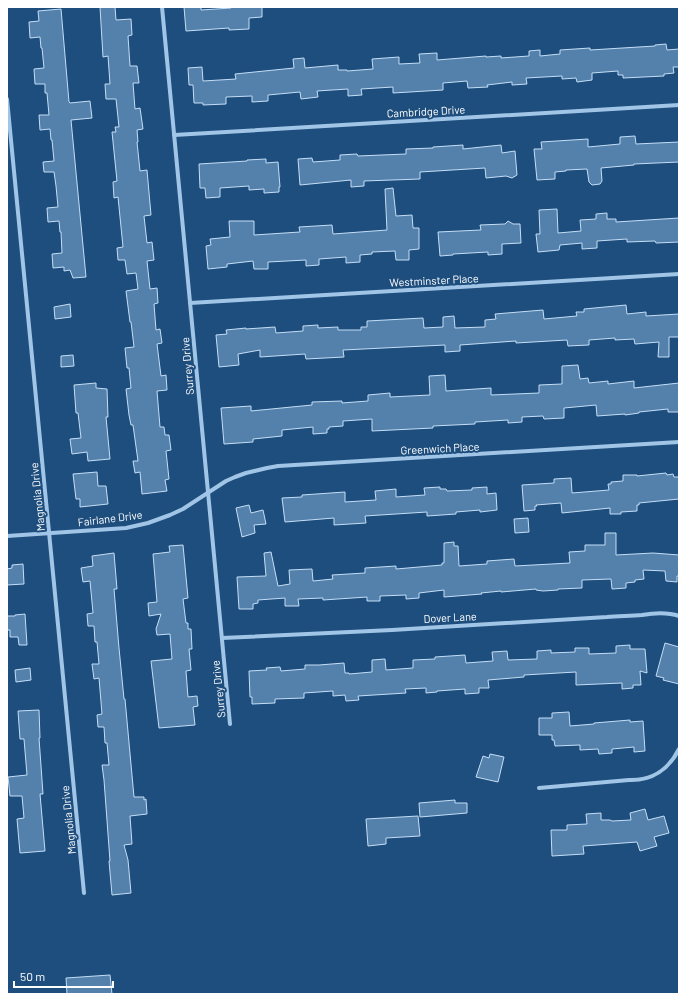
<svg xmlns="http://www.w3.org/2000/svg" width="686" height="1001" font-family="Barlow,sans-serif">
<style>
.building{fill:#5481ac;stroke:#c4def6}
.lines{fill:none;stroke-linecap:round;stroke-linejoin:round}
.street{stroke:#a1c5e7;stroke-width:4}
.labels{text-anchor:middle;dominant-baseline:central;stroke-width:4;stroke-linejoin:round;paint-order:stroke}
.street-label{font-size:11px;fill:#fff;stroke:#1e4e7d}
</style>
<rect width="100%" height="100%" fill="#1e4e7d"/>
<g class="building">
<path d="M100,7h15l1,13 15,-1 1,16 -4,1 2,30h7l2,17h-6l2,26 5,-1 3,21 -6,1 1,12h-1l3,29 7,-1 4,45 -7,1 3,27 5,-1 2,18 -7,1 3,28 7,-1 1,15 -4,1 2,26 4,-1 2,14 -5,1 4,32 5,-1 1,15 -10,1 3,36h4l1,8h4l2,15 -5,1 3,28 -4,1 2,11 -25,3 -2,-22 -5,1 -2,-12h5l-5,-36h-2l-2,-10 -3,-26 5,-1 -2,-20h-2l-2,-20 9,-1 -3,-25h-1l-4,-31 12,-2 -2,-16 -9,1 -2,-14h-7l-1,-12 6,-1 -5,-50 -4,1 -1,-16 4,-1 -5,-49h4l-1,-5h4l-3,-28h-10l-1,-15h5l-2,-28 -5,1z"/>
<path d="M184,7h17v3l30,-2v-1h31v10l-13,1v11l-20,1v-2l-43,3z"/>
<path d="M61,9l8,93 1,1 20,-2 2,17 -21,2 15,157 -13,1 -3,-8 -6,1v-4l-11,1 -1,-14 10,-1 -1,-21h-1l-1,-11 -11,1 -1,-14 11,-1 -2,-21 -2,-14h-10l-1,-10 11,-1 -2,-21h-1l-1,-11 -10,1 -1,-15h10l-2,-22h-2v-9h-10l-1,-15 10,-1 -2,-20h-1l-1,-11 -10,1 -1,-16 10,-1 -1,-10z"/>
<path d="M666,44l1,6 12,-1v18h-6l1,6 -10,1v2l-41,2v-3h-5v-4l-26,2v7l-15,2 -1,-4 -14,1v-3l-36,2 1,6 -15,1v-3l-25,3 1,2 -20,1 -1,-7 -24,2v7l-50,3v-6l-32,2 1,6 -14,1v-7l-31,2 1,6 -17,2 -1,-7 -32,3v6l-16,1v-6l-26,1v7l-23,1v-2h-9l-1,-18h-4l-1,-17 14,-1 1,14 33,-2 -1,-5 59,-6 -1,-9 11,-1 1,10 33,-3v5h9v1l26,-2 -1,-10 27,-2v7l21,-1 -1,-9 18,-1v7l49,-4v1l15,-1v2l28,-2v-5l11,-1v6l20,-2v-4l30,-2v2l65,-4v-1z"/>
<path d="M635,136l1,8 43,-2v20l-45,2v1l-33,3 1,13 -2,3 -8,1 -3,-3 -2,-13 -21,1v1l-11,1v7l-18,1 -3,-31h8l-1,-7 47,-3v8l32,-3v-7z"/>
<path d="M463,145v4l38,-4 1,8 13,-2 2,24 -5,3 -6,-2 -20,2 -1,-10 -65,4v7l-56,2v5l-13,1v-7l-51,5 -2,-26 14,-1 1,4 27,-2v-5l17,-1 1,2 48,-2v-5l27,-1v-1z"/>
<path d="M266,159v4l12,-1 2,25h-1v5l-15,1v-4l-15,1v-4l-29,2v9l-14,1 -1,-10h-5l-1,-24 48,-3v-1z"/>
<path d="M393,188l3,28 16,-1 1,13h6v21l-10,1v10h-13l-1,-9 -23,1v2l-12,1v7l-14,1v-6l-27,2v6l-13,1v-6l-38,2v7h-14l-1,-8 -26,3v3l-19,2 -2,-23 5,-1 -1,-6 20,-2 -1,-16h25v14l46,-3 -1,-5 33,-2 1,9 54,-4 -2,-41z"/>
<path d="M557,209l1,24 23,-2 -1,-11 16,-1v-5l11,-1v6h9v3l63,-4v24l-23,1 -1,-2 -28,1v-3l-30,2v7l-15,1v-6l-22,2 -1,5 -21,2 -2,-18h4l-1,-24z"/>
<path d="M508,221l5,3h7l1,19 -19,1v10l-14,1v-3l-35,2v1l-13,1 -2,-24 43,-2 -1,-5 25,-1z"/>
<path d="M70,304l1,13 -16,2 -1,-12z"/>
<path d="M626,305l1,9 19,-2v4l33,-2v23h-10v20h-11l1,-15 -24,2 -1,-5 -19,1v-2l-26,2v5l-21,1 -1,-6 -51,3v-2l-56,4v6l-15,1v-7l-102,5 1,7 -38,2 -1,-5 -45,3v-7l-22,4 1,11 -20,2 -3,-32 11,-1 -1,-4 20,-2v1l29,-2 1,6 27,-2v-5l15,-1v3l20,-1v3h23v-3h6v-6l56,-3 1,10 19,-1v-10l11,-1 1,12 30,-1v-7l11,-1 -1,-5 48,-4 1,9 33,-3 -1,-4h8v-3z"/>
<path d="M73,355l1,11 -13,1v-11z"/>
<path d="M578,365l2,14 8,-1 1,5 19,-2v3l26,-3v7l45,-5v29h-11v-3l-29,3v1l-14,2v-1l-28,2 -1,-11 -32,3v10l-20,1 -1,-3 -21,1v5l-14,1v-3l-33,2v2l-42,2v2l-61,3v-12l-29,2v5l-14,1v2h-2v4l-14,1v-7l-31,3v6l-29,3v3l-29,2 -3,-36 30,-2v5l61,-6v-3l30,-1v2l26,-2v-6l22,-2v4l40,-2 -1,-19 16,-1 1,16 45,-3v7l48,-2v-8l23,-1v-18z"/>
<path d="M96,383v5l11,1 1,28h-2l4,42 -22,2 -1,-9 -15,2 -2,-15 11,-1 -3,-25h-2l-2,-28z"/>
<path d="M97,472l1,14h8l2,18 -28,3v-8h-4l-3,-25z"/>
<path d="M666,473l1,2 6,-1 1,3h5v22l-40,4v2h-2v6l-16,1v2h-11v-6l-48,5 -1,-10 -25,2 1,1h-2v4l-11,1 -2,-26 32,-2v-4l17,-1 1,15 37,-3 -1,-6h3v-2l12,-1v-6h14v1z"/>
<path d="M440,487v2h6l1,2 25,-1v-2l15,-1v7l9,-1 1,17 -17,2v-2l-24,2v2l-29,2v-4l-62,4 1,7 -32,2v-7l-49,4 -3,-24 20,-1v-2l43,-3v10l31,-2 -1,-9 21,-2v8l29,-2 -1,-7z"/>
<path d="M249,505l2,8 12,-3 3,14 -12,1 1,8 -13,4 -6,-29z"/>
<path d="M528,518l1,14 -14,1 -1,-14z"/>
<path d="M605,533h11v22l37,-2 26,2v21h-2v6l-11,-1 -1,-10 -22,-1 1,9 -9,1v2l-9,1v5l-14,1 -1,-10 -29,1v8l-24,1v1l-15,1 -7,-1v-1l-35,3v-1l-20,2 1,1 -38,3v-7l-25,3v5l-13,1v-4l-26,1v5h-13v-4l-44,3v-2l-25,1 1,7h-14v-8l-27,2v3l-5,1v5h-14l-2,-32 29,-1 -2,-23 7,-1 7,34 12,-2 -1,-14 23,-1 1,12 20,-2 -1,-4 33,-2v-5l31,-2v3l46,-4v-2h2v-20l10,-1v4h4l1,20 28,-2v-3l27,-2 1,7 55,-3 -1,-11 16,-1v-6h20z"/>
<path d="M183,545l5,53 -5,1 3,24h2v6h3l1,20h-3l2,21 -5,1 2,26 9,-1 1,10 -5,1 2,18 -36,3 -8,-67 21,-2 -2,-25 -13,1 -1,-6 5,-15 -12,2 -1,-13 9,-1 -4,-48 17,-2 -1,-6z"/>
<path d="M114,553l3,36h-3l5,59 5,51h1l9,98h10v3l2,-1 1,15 -17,2 2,28 -8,1 4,15 3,33 -19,2 -3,-34h1l-6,-81 -2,-15h7l-2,-22h-2l-1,-16h-6l-1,-12 5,-1 -3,-36 -5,1 -2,-15h7l-2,-22h-2l-1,-16h-6l-1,-12 6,-1 -3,-32 -7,1 -2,-14 12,-2 -1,-10z"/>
<path d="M23,564l1,20 -17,1v-16l5,-1v-3z"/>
<path d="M25,614l2,31h-8l-1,-8h-8v-7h-3v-14h8v-1z"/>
<path d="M665,643l14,4v37l-16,-4 1,-2 -8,-2z"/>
<path d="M630,645v4h15l2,24 -7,-2 1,14h-8v3l-11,1v-6l-46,2v-13l-52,3v2l-36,3 1,8h-10v5l-14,1v-5l-28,2v1l-11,1v-5l-21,1 1,4 -48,3 1,4 -13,1 -1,-6 -12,1v-5l-29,2v5l-29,1v4l-23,1v-7h-2l-1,-26 18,-1 -1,-2 14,-1 1,4 24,-2v-4h14l25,-2 1,10h4v1l23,-2v-12l13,-1 1,11 27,-2v-8l22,-1v-2l30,-2 1,8 27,-2 -1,-9 15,-1 1,9 29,-1v-8l14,-1v3l24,-1v-4h14v6l27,-1v-7z"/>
<path d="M30,668l1,12 -15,2 -1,-12z"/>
<path d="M39,710l1,28h-1l4,56h-3l5,57 -25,2 -3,-34 7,-1 -2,-22h-12l-2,-19 19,-2 -3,-36h-4l-2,-28z"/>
<path d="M569,712l1,14 24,-2v-1l36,-3v2l13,-1 2,30 -11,1v-5l-22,2v4l-13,1 -1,-5 -18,1v-5l-25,1 -1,-6h-2v-5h-13v-17h13v-5z"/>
<path d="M490,754l14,3 -6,25 -22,-5 7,-21 6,2z"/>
<path d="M455,800v3h12v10l-47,4 -1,-14z"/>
<path d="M645,809l3,11 16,-4 5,17 -15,4 3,9 -17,5 -3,-9 -54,4 1,8 -32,2 -1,-26h16v-5l20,-1 -1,-10 15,-1v7h9l2,1 19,-1 -1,-7z"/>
<path d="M418,816l2,20 -34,2v6l-18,2 -2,-27z"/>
<path d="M110,975l2,19h-45l-1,-16z"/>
</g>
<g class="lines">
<g class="street">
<path d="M162,7l68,717"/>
<path d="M7,99l77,794"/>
<path d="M174,135l505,-30"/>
<path d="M190,303l489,-29"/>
<path d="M7,536l119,-8 22,-5 22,-8 13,-6 43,-28 9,-4 11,-4 21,-5 11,-2 401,-24"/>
<path d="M222,638l170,-8 215,-13c12,-1 23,-1 35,-2 12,-2 25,-3 37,1"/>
<path d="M539,788l90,-8c23,1 40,-11 50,-31"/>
</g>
</g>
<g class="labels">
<g class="street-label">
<text transform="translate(426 111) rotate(-3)">Cambridge Drive</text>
<text transform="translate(434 280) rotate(-3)">Westminster Place</text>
<text transform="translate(187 366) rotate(-95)">Surrey Drive</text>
<text transform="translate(440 448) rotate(-3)">Greenwich Place</text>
<text transform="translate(37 497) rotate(-96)">Magnolia Drive</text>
<text transform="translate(110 518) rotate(-7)">Fairlane Drive</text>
<text transform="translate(450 617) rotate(-3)">Dover Lane</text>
<text transform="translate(218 689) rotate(-96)">Surrey Drive</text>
<text transform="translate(68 820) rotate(-96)">Magnolia Drive</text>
</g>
</g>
<rect width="686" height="1001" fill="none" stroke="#ffffff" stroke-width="16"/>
<path d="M14 981v6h99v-6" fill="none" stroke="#ffffff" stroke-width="2"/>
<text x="20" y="981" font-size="12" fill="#ffffff" stroke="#1e4e7d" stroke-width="3" paint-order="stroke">50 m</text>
</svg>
